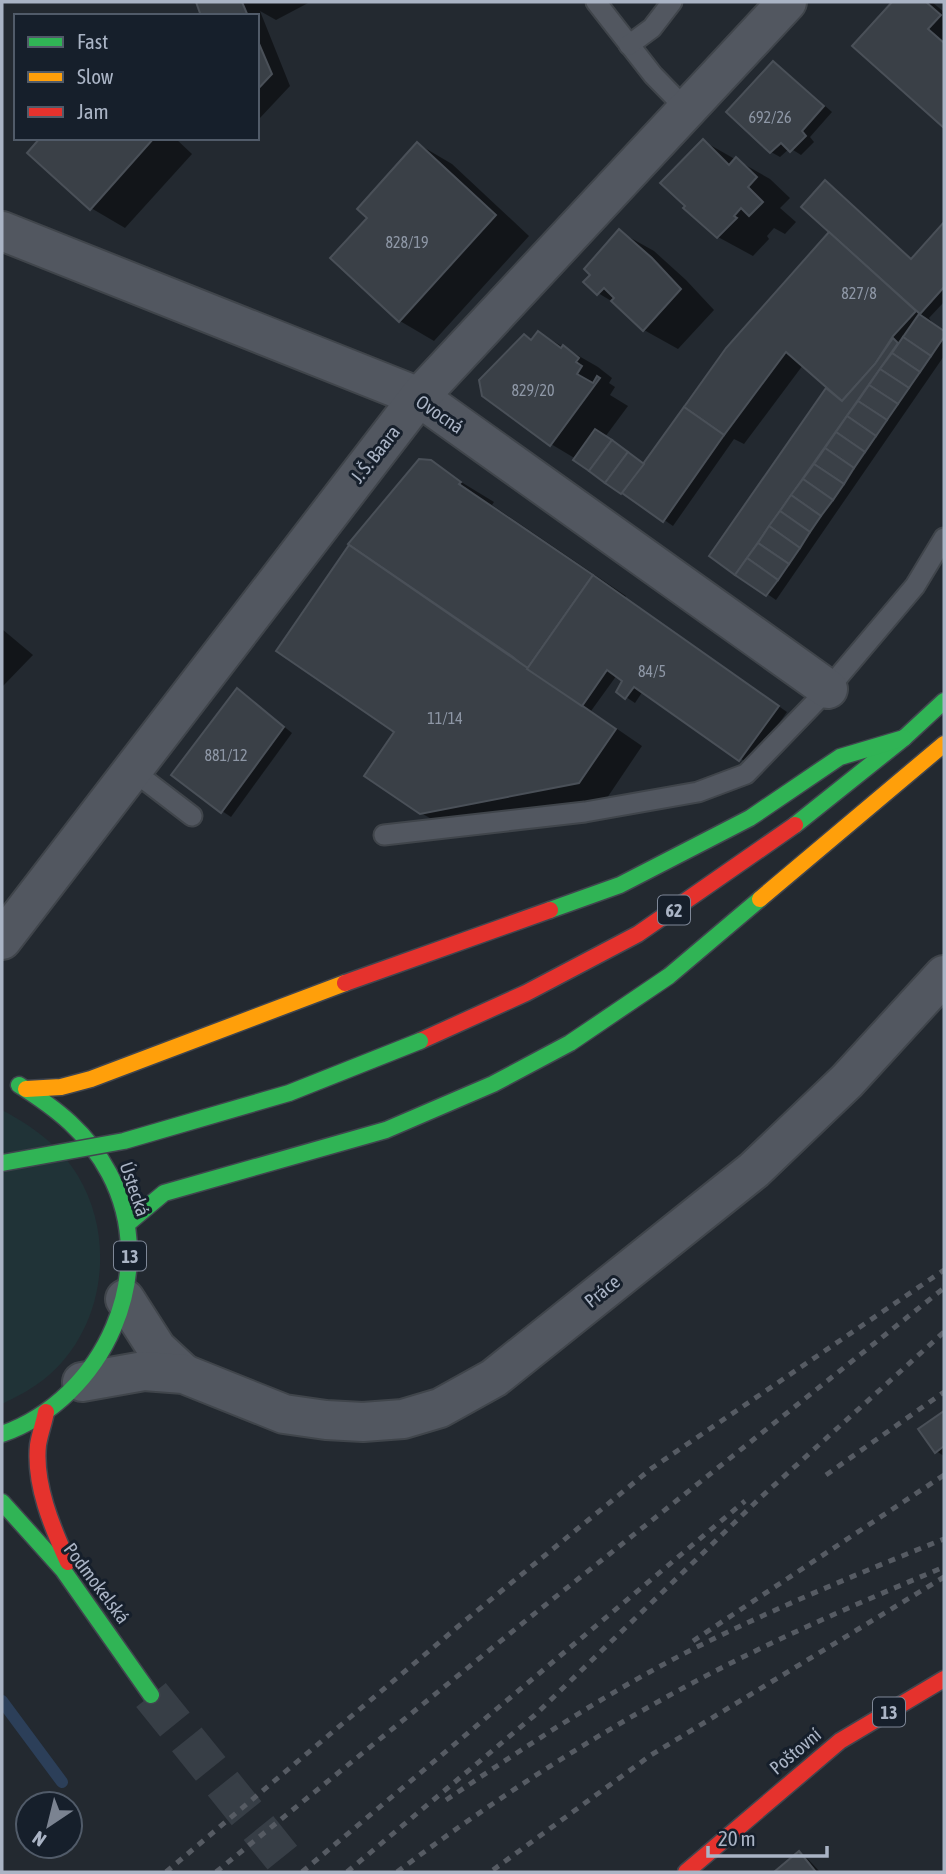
<svg xmlns="http://www.w3.org/2000/svg" width="946" height="1874" font-family="'Asap Condensed',sans-serif">
<style>
.green{fill:#203337}
.shadow{fill:#0007}
.lines{fill:none;stroke-linecap:round;stroke-linejoin:round}
.stream{stroke:#2c3f59;stroke-width:12}
.building{fill:#3a4047;stroke:#4a5058;stroke-width:2}
.primary-tunnel{stroke:#373e46;stroke-width:38;stroke-dasharray:38 19;stroke-linecap:butt}
.lane-casing{stroke:#40454b;stroke-width:23}
.street-casing{stroke:#40454b;stroke-width:42}
.fast-casing{stroke:#40454e;stroke-width:19}
.slow-casing{stroke:#40454e;stroke-width:19}
.jam-casing{stroke:#40454e;stroke-width:19}
.lane{stroke:#525760;stroke-width:19}
.street{stroke:#525760;stroke-width:38}
.fast{stroke:#30b455;stroke-width:16}
.slow{stroke:#ff9f0a;stroke-width:16}
.jam{stroke:#e5322d;stroke-width:16}
.rail{stroke:#565b63;stroke-width:5;stroke-dasharray:7 7;stroke-linecap:butt}
.fast-bridge-casing{stroke:#40454e;stroke-width:19;stroke-linecap:butt}
.fast-bridge{stroke:#30b455;stroke-width:16}
.labels{text-anchor:middle;dominant-baseline:central;stroke-width:6;stroke-linejoin:round;paint-order:stroke}
.number-label{font-size:16px;fill:#8e97a6}
.shield{fill:#161f2b;stroke:#7e8797;stroke-width:2}
.shield-label{font-size:18px;font-weight:bold;fill:#aab4c5}
.street-label{font-size:19px;fill:#aab4c5;stroke:#161f2b}
</style>
<rect width="100%" height="100%" fill="#232930"/>
<path class="green" d="M2,1110c30,16 58,36 76,66 39,65 26,156 -35,204 -13,10 -27,17 -41,24z"/>
<g class="shadow">
<path d="M198,2h112l-34,18 -16,-9 30,75 -31,33 -2,-1v-102h-54z"/>
<path d="M894,2h38l12,10v114l-90,-80z"/>
<path d="M773,63l9,5 50,44 -22,25 4,5 -13,13 -11,-7 -10,9 -9,-5 -42,-40z"/>
<path d="M43,138h132l17,16 -67,74 -34,-20z"/>
<path d="M703,141l67,38 20,19 -10,10 16,14 -11,12 -11,-6 -7,8 2,3 -16,17 -35,-19 -33,-29z"/>
<path d="M418,144l34,20 77,72 -95,105 -34,-20 -67,-63 37,-40z"/>
<path d="M826,182l9,6 78,72 31,-36v78l-15,16 4,6 11,8v24l-168,244 -65,-44 124,-163 -32,-28 -59,79 -10,-5 -61,87 -97,-67 -25,-15 -27,-108 9,5 6,-8 59,34 14,11 -3,5 6,4 -5,8 18,11 -23,31 40,28 184,-231z"/>
<path d="M620,232l34,19 32,29 28,30 -36,39 -34,-19 -26,-25 -20,-12z"/>
<path d="M425,460l69,42 -2,3 134,91 -1,2 162,114 -37,53 -107,-74 -8,12 -9,-6 -1,-17 -8,-5 -26,36 51,35 -35,52 -158,31 -28,-16 -24,-81 -40,-180z"/>
<path d="M2,629l31,26 -31,32z"/>
<path d="M246,696l46,37 -61,84 -9,-6z"/>
<path d="M944,1414v42l-8,-5 -16,-22z"/>
<path d="M799,1853l9,6 12,13h-44z"/>
</g>
<g class="lines">
<path class="stream" d="M2,1701l60,81"/>
</g>
<g class="building">
<path d="M196,2h46l6,14h-47z"/>
<path d="M892,2h34l15,13 -13,14 16,14v85l-92,-82z"/>
<path d="M257,39l15,35 -15,16z"/>
<path d="M773,61l51,45 -22,25 4,5 -16,16 -9,-9 -11,10 -44,-41z"/>
<path d="M40,138h114l-64,72 -63,-57z"/>
<path d="M703,139l26,26 7,-8 21,20 -9,10 15,15 -14,14 -8,-8 -7,8 3,2 -20,20 -34,-30 2,-2 -25,-23z"/>
<path d="M417,142l79,73 -97,107 -69,-64 37,-40 -10,-9z"/>
<path d="M825,180l86,79 33,-37v65l-24,27 -119,-107z"/>
<path d="M619,229l33,29 29,31 -38,42 -32,-30 3,-3 -10,-10 -7,7 -14,-13 7,-7 -6,-6z"/>
<path d="M829,232l87,79 -23,25 -18,28 -33,37 -56,-49 -62,83 -40,-28 42,-59z"/>
<path d="M919,314l25,17v6l-13,19 -28,-19z"/>
<path d="M538,331l23,17 2,-3 16,13 -3,4 6,4 -5,8 16,9 4,-7 3,2 -50,68 -68,-50 -3,-16 45,-46 7,6z"/>
<path d="M903,337l28,19 -11,16 -28,-19z"/>
<path d="M893,338l5,5 -163,232 -26,-19 117,-168 16,13 33,-37z"/>
<path d="M892,353l28,19 -11,16 -29,-19z"/>
<path d="M880,369l29,19 -11,16 -29,-19z"/>
<path d="M869,385l29,19 -11,16 -29,-19z"/>
<path d="M858,401l29,19 -11,16 -29,-20z"/>
<path d="M684,407l40,28 -61,87 -41,-29z"/>
<path d="M847,416l29,20 -11,16 -29,-20z"/>
<path d="M595,429l17,11 -23,31 -16,-11z"/>
<path d="M836,432l29,20 -11,16 -29,-20z"/>
<path d="M612,440l16,12 -23,31 -16,-12z"/>
<path d="M825,448l29,20 -10,16 -30,-20z"/>
<path d="M628,452l16,12 -23,30 -16,-11z"/>
<path d="M419,459l12,1 30,22 -2,2 134,91 -66,94 -14,-12 -165,-113z"/>
<path d="M814,464l30,20 -11,16 -30,-21z"/>
<path d="M803,479l30,21 -12,16 -30,-21z"/>
<path d="M791,495l30,21 -11,16 -30,-21z"/>
<path d="M780,511l30,21 -10,16 -31,-22z"/>
<path d="M769,526l31,22 -11,16 -31,-21z"/>
<path d="M758,543l31,21 -11,16 -31,-22z"/>
<path d="M349,545l267,184 -37,54 -159,31 -56,-38 30,-44 -118,-81z"/>
<path d="M747,558l31,22 -12,16 -31,-21z"/>
<path d="M593,575l186,131 -40,55 -105,-74 -9,12 -9,-7 6,-11 -15,-11 -25,36 -55,-37z"/>
<path d="M237,688l47,39 -63,86 -50,-38z"/>
<path d="M944,1411v35l-9,7 -17,-24z"/>
<path d="M799,1851l17,21h-42z"/>
</g>
<g class="lines">
<path class="primary-tunnel" d="M151,1695l143,177"/>
<defs>
<g id="lane">
<path d="M596,2l57,73 33,34"/>
<path d="M629,45l23,-17 20,-26"/>
<path d="M132,770l60,46"/>
<path d="M384,835l201,-23 113,-20 48,-18 82,-85 87,-103 29,-48"/>
</g>
<g id="street">
<path d="M2,231l417,166 409,292"/>
<path d="M2,940l417,-543 368,-395"/>
<path d="M125,1299l32,50 27,25"/>
<path d="M82,1382l62,-11 40,3 100,40 42,6 37,2 40,-3 37,-11 54,-30 260,-208 93,-89 97,-106"/>
</g>
<g id="fast">
<path d="M795,825l109,-87 40,-37"/>
<path d="M550,910l70,-25 130,-67 90,-61 64,-19"/>
<path d="M127,1224l37,-31 222,-63 107,-46 77,-41 99,-67 91,-77"/>
<path d="M2,1434c102,-36 160,-162 107,-261 -22,-41 -52,-64 -90,-88"/>
<path d="M2,1502l61,68 88,125"/>
</g>
<g id="slow">
<path d="M760,899l184,-155"/>
<path d="M26,1089l35,-2 30,-8 254,-96"/>
</g>
<g id="jam">
<path d="M345,983l205,-73"/>
<path d="M420,1041l106,-48 112,-59 157,-109"/>
<path d="M46,1412c-2,11 -6,21 -8,33 -4,39 14,82 30,117"/>
<path d="M686,1872l154,-131 104,-62"/>
</g>
</defs>
<use href="#lane" class="lane-casing"/>
<use href="#street" class="street-casing"/>
<use href="#fast" class="fast-casing"/>
<use href="#slow" class="slow-casing"/>
<use href="#jam" class="jam-casing"/>
<use href="#lane" class="lane"/>
<use href="#street" class="street"/>
<use href="#fast" class="fast"/>
<use href="#slow" class="slow"/>
<use href="#jam" class="jam"/>
<g class="rail">
<path d="M826,1475l118,-83"/>
<path d="M693,1641l251,-166"/>
<path d="M446,1800c82,-55 166,-111 255,-155 79,-39 161,-73 243,-106"/>
<path d="M493,1870l158,-115 293,-178"/>
<path d="M166,1872l301,-253 185,-151 292,-198"/>
<path d="M216,1872l313,-254 415,-330"/>
<path d="M302,1872l443,-371"/>
<path d="M347,1872l188,-157 225,-217 184,-166"/>
<path d="M397,1872c91,-68 186,-130 286,-184 85,-46 173,-84 261,-121"/>
</g>
<defs>
<path id="fast-bridge" d="M2,1163l122,-22 165,-48 131,-52"/>
</defs>
<use href="#fast-bridge" class="fast-bridge-casing"/>
<use href="#fast-bridge" class="fast-bridge"/>
</g>
<g class="labels">
<g class="number-label">
<text x="770" y="117">692/26</text>
<text x="407" y="242">828/19</text>
<text x="859" y="293">827/8</text>
<text x="533" y="390">829/20</text>
<text x="652" y="671">84/5</text>
<text x="445" y="718">11/14</text>
<text x="226" y="755">881/12</text>
</g>
<g class="shield">
<rect x="658" y="895.5" width="32" height="29" rx="5"/>
<rect x="114" y="1241.5" width="32" height="29" rx="5"/>
<rect x="873" y="1697.5" width="32" height="29" rx="5"/>
</g>
<g class="shield-label">
<text x="674" y="910">62</text>
<text x="130" y="1256">13</text>
<text x="889" y="1712">13</text>
</g>
<g class="street-label">
<text transform="translate(440 414) rotate(34)">Ovocná</text>
<text transform="translate(375 454) rotate(-52)">J. Š. Baara</text>
<text transform="translate(135 1189) rotate(71)">Ústecká</text>
<text transform="translate(602 1291) rotate(-39)">Práce</text>
<text transform="translate(97 1583) rotate(53)">Podmokelská</text>
<text transform="translate(795 1751) rotate(-40)">Poštovní</text>
</g>
</g>
<rect width="946" height="1874" fill="none" stroke="#aab4c5" stroke-width="7"/>
<rect x="14" y="14" width="245" height="126" fill="#161f2b" stroke="#515b69" stroke-width="2"/>
<rect x="28" y="37" width="35" height="10" fill="#30b455" stroke="#515b69" stroke-width="2"/>
<text x="77" y="49" font-size="21" fill="#aab4c5">Fast</text>
<rect x="28" y="72" width="35" height="10" fill="#ff9f0a" stroke="#515b69" stroke-width="2"/>
<text x="77" y="84" font-size="21" fill="#aab4c5">Slow</text>
<rect x="28" y="107" width="35" height="10" fill="#e5322d" stroke="#515b69" stroke-width="2"/>
<text x="77" y="119" font-size="21" fill="#aab4c5">Jam</text>
<g transform="translate(49 1825) rotate(215)"><circle r="33" fill="#161f2b" stroke="#515b69" stroke-width="2"/>
<path d="M0-5L12 26L0 18L-12 26Z" fill="#7b8391"/>
<text y="-10" font-size="19" font-weight="bold" text-anchor="middle" fill="#aab4c5">N</text>
</g>
<path d="M708 1846v10h119v-10" fill="none" stroke="#aab4c5" stroke-width="3.5"/>
<text x="718" y="1846" font-size="21" fill="#aab4c5" stroke="#161f2b" stroke-width="5" paint-order="stroke">20 m</text>
</svg>
